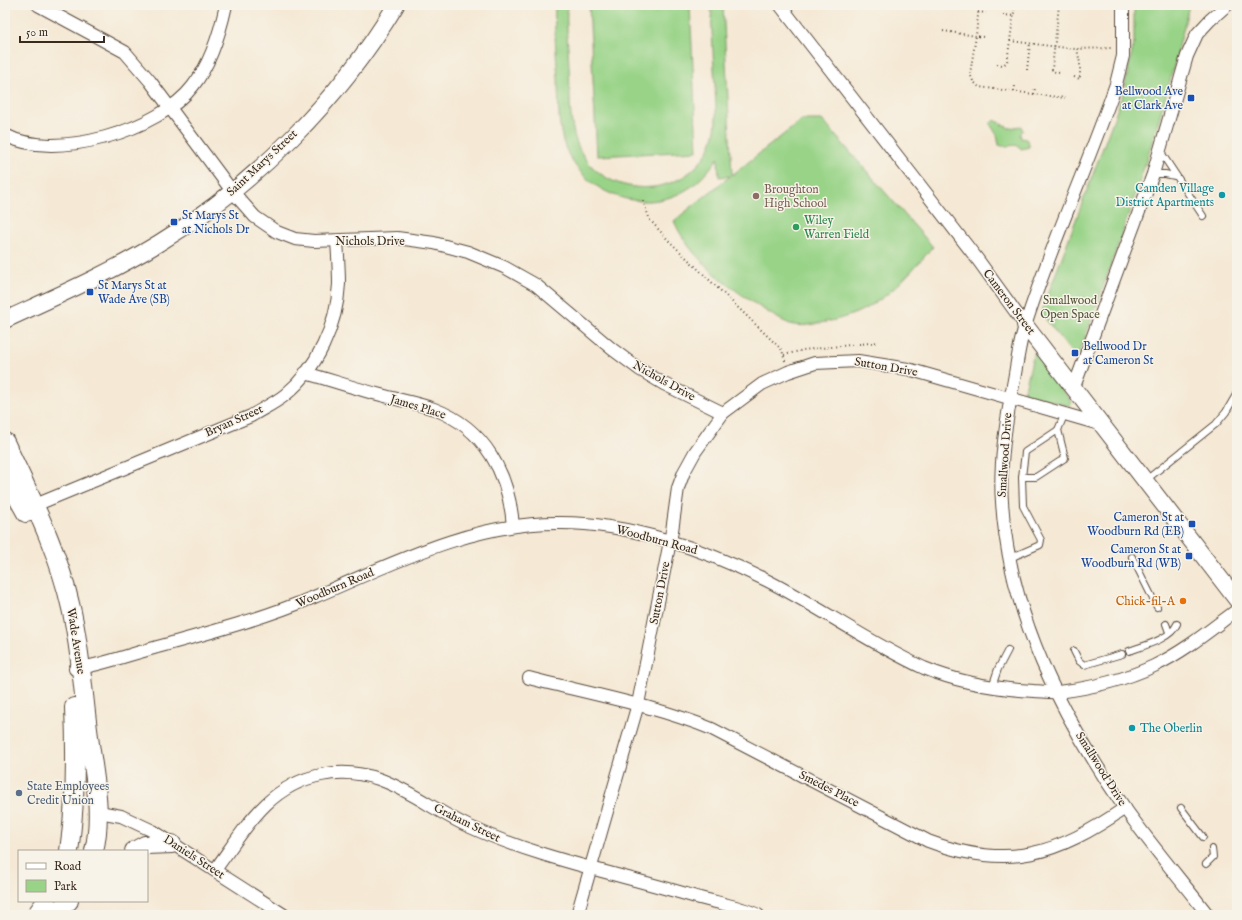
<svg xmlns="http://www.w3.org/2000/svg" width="1242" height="920" font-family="'IM FELL English',serif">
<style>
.green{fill:#98d387;stroke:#6a7e52}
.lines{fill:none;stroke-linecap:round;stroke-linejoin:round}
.lane-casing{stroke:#574739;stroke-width:8}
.street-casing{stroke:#574739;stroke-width:14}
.secondary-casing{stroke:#574739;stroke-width:18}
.primary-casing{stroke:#574739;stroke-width:20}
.path{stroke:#574739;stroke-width:2;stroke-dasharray:1 3;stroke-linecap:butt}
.lane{stroke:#fff;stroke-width:6}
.street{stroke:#fff;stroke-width:12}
.secondary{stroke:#fff;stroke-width:16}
.primary{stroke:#fff;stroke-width:18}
.transit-dot{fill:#1a4fb4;stroke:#f7f3e8;stroke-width:1.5}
.culture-dot{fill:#0f9aa8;stroke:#f7f3e8;stroke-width:1.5}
.education-dot{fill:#8d6e63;stroke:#f7f3e8;stroke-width:1.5}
.leisure-dot{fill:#2e9e5b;stroke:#f7f3e8;stroke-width:1.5}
.food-dot{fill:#e8710a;stroke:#f7f3e8;stroke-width:1.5}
.service-dot{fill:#5c6f8a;stroke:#f7f3e8;stroke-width:1.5}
.labels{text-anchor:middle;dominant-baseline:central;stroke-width:3;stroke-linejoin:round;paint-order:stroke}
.transit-label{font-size:12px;fill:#164399;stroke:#f7f3e8;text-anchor:end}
.street-label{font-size:12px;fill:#3b2a1e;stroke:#f7f3e8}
.culture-label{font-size:12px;fill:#0d838f;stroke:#f7f3e8;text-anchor:end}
.education-label{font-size:12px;fill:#785e54;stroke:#f7f3e8;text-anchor:start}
.leisure-label{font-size:12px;fill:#27864d;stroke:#f7f3e8;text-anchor:start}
.park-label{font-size:12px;fill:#525438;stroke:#f7f3e8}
.food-label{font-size:12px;fill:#c56008;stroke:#f7f3e8;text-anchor:end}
.service-label{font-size:12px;fill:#4e5e75;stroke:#f7f3e8;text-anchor:start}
</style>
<rect width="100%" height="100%" fill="#f7f3e8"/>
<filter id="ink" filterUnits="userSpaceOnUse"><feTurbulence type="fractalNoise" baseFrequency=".025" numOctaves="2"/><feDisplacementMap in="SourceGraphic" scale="8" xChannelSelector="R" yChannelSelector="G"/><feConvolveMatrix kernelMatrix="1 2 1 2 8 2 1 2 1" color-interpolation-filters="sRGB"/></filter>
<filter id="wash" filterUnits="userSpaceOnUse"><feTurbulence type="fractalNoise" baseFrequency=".012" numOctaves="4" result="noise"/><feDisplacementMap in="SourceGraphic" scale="16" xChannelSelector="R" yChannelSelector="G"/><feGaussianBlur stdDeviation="0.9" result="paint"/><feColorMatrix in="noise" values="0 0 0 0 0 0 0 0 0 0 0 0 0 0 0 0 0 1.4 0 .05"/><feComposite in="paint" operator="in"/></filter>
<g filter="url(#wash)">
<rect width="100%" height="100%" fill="#f5e9d5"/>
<g class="green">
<path d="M555,5h12c-1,20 1,41 2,61 2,27 -2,61 12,86 31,54 117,45 133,-17 4,-16 1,-34 1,-51 -2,-26 -3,-53 -4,-79h12l9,170 70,-55h20l111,127c-36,40 -57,67 -113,76 -9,2 -21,4 -30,1 -15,-6 -38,-22 -52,-32 -26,-19 -51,-41 -64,-71l56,-45 -11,1 -1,-19c-9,12 -18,24 -32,32 -44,26 -102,4 -121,-43 -8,-21 -6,-47 -7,-69 -2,-24 -4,-49 -3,-73z"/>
<path d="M589,5h101l7,146 -100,5z"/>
<path d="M1134,5h55c-27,121 -70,238 -112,355l-36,-47 82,-219 11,-51z"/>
<path d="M994,120l15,8 12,-2 2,5 -3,3 1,4 5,1 3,4v4l-8,2 -2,-3c-8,-2 -13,2 -20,-1l-2,-10 -7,-11z"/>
<path d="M1034,352l38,51 -3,3 -45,-13z"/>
</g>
</g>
<g filter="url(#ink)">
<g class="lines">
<defs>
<g id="lane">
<path d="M1160,151l43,65"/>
<path d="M1153,174h12l10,2"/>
<path d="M1058,430l7,28 -29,19h-14l3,-25z"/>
<path d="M1058,430l7,-17"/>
<path d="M1146,480l70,-56 10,-12 11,-19"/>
<path d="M1132,557l25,50"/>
<path d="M1010,558l30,-13 1,-5 -18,-34 -1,-29"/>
<path d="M1166,624l3,8"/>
<path d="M1074,651l5,10 5,4 38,-11"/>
<path d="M1129,651c14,-5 42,-12 48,-27"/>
<path d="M992,687l6,-18 10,-19"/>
<path d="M1181,808l22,29"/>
<path d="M1206,864l7,-7 -1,-8"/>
</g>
<g id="street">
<path d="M38,5l87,47 25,29 82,110 23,26 22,15 18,7 19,2 83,-3 37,5 34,9 36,15 32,18 76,64 27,20 25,15 59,29"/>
<path d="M780,5l198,255 47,65"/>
<path d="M1123,5v51l-7,28c-28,81 -64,158 -90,239 -7,19 -9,42 -13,62 -7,38 -14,79 -11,117 7,112 60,215 122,305 26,37 56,72 84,108"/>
<path d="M5,135c50,27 155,-5 188,-49 18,-23 27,-53 33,-81"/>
<path d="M305,373c26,7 51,16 76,22 18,5 36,8 53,14 51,19 75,65 79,117"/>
<path d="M1074,387l79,-213 34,-118 10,-22 13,-14 17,-15"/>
<path d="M28,508l223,-92c11,-7 24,-13 34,-21 32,-26 52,-70 54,-111 0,-14 -1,-29 -2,-43"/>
<path d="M75,669c26,-4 53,-14 79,-21 54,-15 108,-29 160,-51 78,-33 156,-74 243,-74 70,-1 147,26 209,57 54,27 103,63 158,88 36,15 72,21 110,23 8,0 16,2 24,1 33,-4 66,-12 96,-26 31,-15 56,-36 83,-56"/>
<path d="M529,678c61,16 124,27 183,51l216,112c80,30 129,14 197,-33"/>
<path d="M99,812l22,4 32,15 131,84"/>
<path d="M215,870c30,-41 52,-84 106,-95 60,-12 97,28 147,51 72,33 152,48 228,71 21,6 43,9 62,18"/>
<path d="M577,915l61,-211 34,-173 6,-43 6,-16 11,-20 28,-39 39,-29 26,-12 27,-9 43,-2 50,8 195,56"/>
</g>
<g id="secondary">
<path d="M5,320c52,-24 105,-47 154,-77 96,-58 179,-142 237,-238"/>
<path d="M1025,325l212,275"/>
</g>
<g id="primary">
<path d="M5,442c25,54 53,107 66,166 10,42 12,86 18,129 5,38 14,76 5,114"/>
<path d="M5,475l21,38"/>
<path d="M69,851c7,-48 7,-96 5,-144"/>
<path d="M134,851l11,-6 27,-1"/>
<path d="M36,915l10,-14"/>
<path d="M52,915l17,-14"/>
</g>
</defs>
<use href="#lane" class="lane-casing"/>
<use href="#street" class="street-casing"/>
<use href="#secondary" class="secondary-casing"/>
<use href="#primary" class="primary-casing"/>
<g class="path">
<path d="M1059,5l8,2"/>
<path d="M978,12l8,1"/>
<path d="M1003,15l11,1"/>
<path d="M943,31l33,5 3,-31"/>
<path d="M983,37l-7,-1 -6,38 3,7 6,6 86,11"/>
<path d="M1010,41l65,8 37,-1"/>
<path d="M997,64l6,1 4,-3 8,-57"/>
<path d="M1027,70l3,-27"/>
<path d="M1059,73l-7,-2v-2l7,-64"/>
<path d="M1074,77l6,2v-16l-3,-14"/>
<path d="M1014,91l1,-5"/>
<path d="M1034,94l1,-6"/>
<path d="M643,201l7,19 18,20 114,110 3,11"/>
<path d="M784,355l19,-5 76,-8"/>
</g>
<use href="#lane" class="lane"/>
<use href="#street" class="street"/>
<use href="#secondary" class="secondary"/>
<use href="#primary" class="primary"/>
</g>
</g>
<g class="transit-dot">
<rect x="1187" y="94" width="8" height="8" rx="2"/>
<rect x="170" y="218" width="8" height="8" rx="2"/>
<rect x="86" y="288" width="8" height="8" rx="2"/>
<rect x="1071" y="349" width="8" height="8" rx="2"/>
<rect x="1188" y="520" width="8" height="8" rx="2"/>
<rect x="1185" y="552" width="8" height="8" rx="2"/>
</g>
<g class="culture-dot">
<circle cx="1222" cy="195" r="4"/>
<circle cx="1132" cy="728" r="4"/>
</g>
<circle class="education-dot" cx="756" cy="196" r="4"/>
<circle class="leisure-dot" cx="796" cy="227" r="4"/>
<circle class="food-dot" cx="1183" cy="601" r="4"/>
<circle class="service-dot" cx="19" cy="793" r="4"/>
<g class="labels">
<g class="transit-label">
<text x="1183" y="91">Bellwood Ave<tspan x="1183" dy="14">at Clark Ave</tspan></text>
<text x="182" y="215" text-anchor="start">St Marys St<tspan x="182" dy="14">at Nichols Dr</tspan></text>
<text x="98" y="285" text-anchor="start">St Marys St at<tspan x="98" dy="14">Wade Ave (SB)</tspan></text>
<text x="1083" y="346" text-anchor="start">Bellwood Dr<tspan x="1083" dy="14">at Cameron St</tspan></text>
<text x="1184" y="517">Cameron St at<tspan x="1184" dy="14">Woodburn Rd (EB)</tspan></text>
<text x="1181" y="549">Cameron St at<tspan x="1181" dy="14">Woodburn Rd (WB)</tspan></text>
</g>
<g class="street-label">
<text transform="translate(262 163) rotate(-43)">Saint Marys Street</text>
<text x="370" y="241">Nichols Drive</text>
<text transform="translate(1009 302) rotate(53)">Cameron Street</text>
<text transform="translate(886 367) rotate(10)">Sutton Drive</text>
<text transform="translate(664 381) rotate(29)">Nichols Drive</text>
<text transform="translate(418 407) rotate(17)">James Place</text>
<text transform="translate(234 421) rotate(-24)">Bryan Street</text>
<text transform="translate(1005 455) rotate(-86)">Smallwood Drive</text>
<text transform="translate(657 540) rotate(15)">Woodburn Road</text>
<text transform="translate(335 588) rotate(-23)">Woodburn Road</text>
<text transform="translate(660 593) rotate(-79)">Sutton Drive</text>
<text transform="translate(76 641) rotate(81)">Wade Avenue</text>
<text transform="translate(1101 769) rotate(58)">Smallwood Drive</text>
<text transform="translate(829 789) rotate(27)">Smedes Place</text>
<text transform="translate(467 823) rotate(26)">Graham Street</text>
<text transform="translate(194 857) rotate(33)">Daniels Street</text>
</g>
<g class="culture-label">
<text x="1214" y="188">Camden Village<tspan x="1214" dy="14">District Apartments</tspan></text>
<text x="1140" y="728" text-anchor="start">The Oberlin</text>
</g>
<g class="education-label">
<text x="764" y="189">Broughton<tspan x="764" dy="14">High School</tspan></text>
</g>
<g class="leisure-label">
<text x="804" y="220">Wiley<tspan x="804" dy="14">Warren Field</tspan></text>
</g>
<g class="park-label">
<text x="1070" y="300">Smallwood<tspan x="1070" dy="14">Open Space</tspan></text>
</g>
<g class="food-label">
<text x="1175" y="601">Chick-fil-A</text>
</g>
<g class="service-label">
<text x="27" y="786">State Employees<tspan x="27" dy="14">Credit Union</tspan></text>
</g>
</g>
<rect width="1242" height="920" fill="none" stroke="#f7f3e8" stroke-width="20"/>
<rect x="18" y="850" width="130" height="52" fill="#f7f3e8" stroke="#aca397"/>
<rect x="26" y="863" width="20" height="6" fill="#ffffff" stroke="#aca397"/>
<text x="54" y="870" font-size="12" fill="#3b2a1e">Road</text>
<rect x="26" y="880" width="20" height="12" fill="#98d387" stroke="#aca397"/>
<text x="54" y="890" font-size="12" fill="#3b2a1e">Park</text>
<path d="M20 36v6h84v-6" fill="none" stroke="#3b2a1e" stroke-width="2"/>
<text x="26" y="36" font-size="12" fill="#3b2a1e" stroke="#f7f3e8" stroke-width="3" paint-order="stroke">50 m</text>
</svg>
